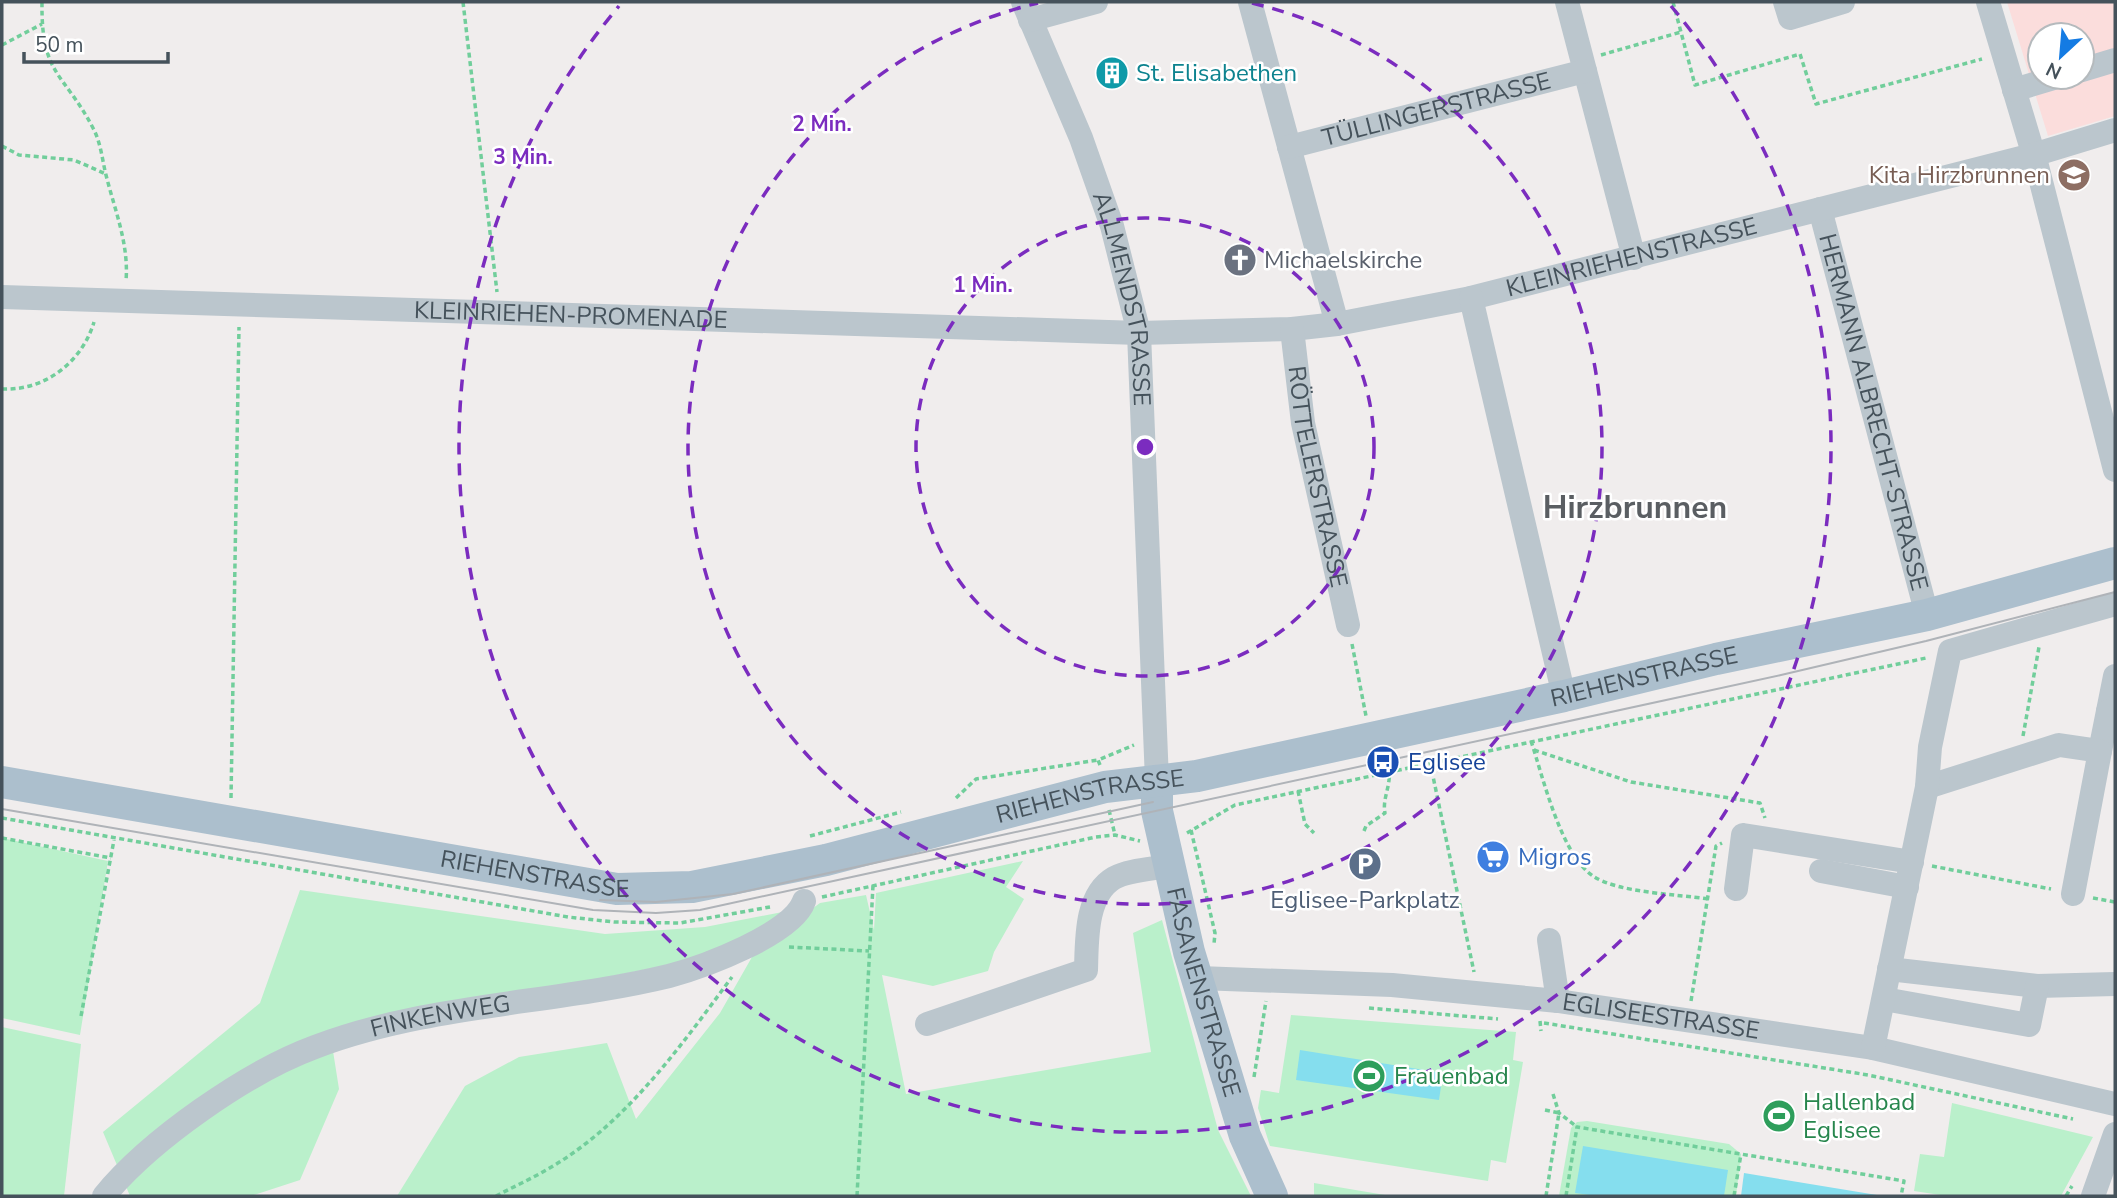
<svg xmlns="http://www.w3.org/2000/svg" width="2117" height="1198" font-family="'Nunito Sans',sans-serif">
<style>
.medical{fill:#fbdddc;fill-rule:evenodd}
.green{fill:#baf0cb}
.water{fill:#85deee}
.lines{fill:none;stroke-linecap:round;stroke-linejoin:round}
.path{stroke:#71ce9b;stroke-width:3.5;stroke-dasharray:5 3.5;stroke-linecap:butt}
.minor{stroke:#bbc6cd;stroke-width:24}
.major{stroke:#acbfcd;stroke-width:32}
.tram{stroke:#afb3b8;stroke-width:2}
.ring{fill:none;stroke:#7b2cbf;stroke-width:3.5;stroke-dasharray:12 9}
.labels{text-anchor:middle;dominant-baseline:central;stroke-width:5;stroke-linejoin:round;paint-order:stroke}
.culture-label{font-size:24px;fill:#0d838f;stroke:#fff;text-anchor:start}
.street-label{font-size:24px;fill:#45525b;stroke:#fff}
.education-label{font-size:24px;fill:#785e54;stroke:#fff;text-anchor:end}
.worship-label{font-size:24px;fill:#5b616d;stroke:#fff;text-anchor:start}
.transit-label{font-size:24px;fill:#164399;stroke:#fff;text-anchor:start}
.shop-label{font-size:24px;fill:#366cbe;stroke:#fff;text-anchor:start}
.service-label{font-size:24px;fill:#4e5e75;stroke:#fff}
.leisure-label{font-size:24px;fill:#27864d;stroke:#fff;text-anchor:start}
.district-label{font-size:32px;font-weight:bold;fill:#5a5e62;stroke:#fff}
.centre{fill:#7b2cbf;stroke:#fff;stroke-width:3.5}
.ring-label{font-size:21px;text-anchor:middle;font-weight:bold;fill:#7b2cbf;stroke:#fff;stroke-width:5;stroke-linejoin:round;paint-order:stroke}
</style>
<rect width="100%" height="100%" fill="#f0eded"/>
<path class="medical" d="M2007,2h108v114l-67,20zM2040,35h42v42h-42z"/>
<g class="green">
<path d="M2,838l106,23 -28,174 -78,-17z"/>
<path d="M1023,861l-17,26 18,12 -30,53 -6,19 -55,15 -51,-11 24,119 245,-42 -18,-119 29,-13 56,210 33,66h-854l68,-110 54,-29 88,-14 29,76 84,-106 36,-63 64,-47 46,-8 8,35 2,-37z"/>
<path d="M300,890l305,44 100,-7 93,-18 -48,31 -82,25 -338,67 9,57 -39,91 -49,16h-121l-27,-64 157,-129z"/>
<path d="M1291,1015l225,17 -3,28 10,2 -17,101 -15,-3 -3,21 -218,-35 -12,-38 3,-18 18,3z"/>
<path d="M2,1027l79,17 -17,152h-62z"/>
<path d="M1952,1103l141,34 -32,59h-114l-33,-5 6,-37 24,3z"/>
<path d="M1587,1121l142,23 12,10 -5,42h-177l12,-68 6,-6z"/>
<path d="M1314,1183l77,13h-77z"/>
</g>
<g class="water">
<path d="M1300,1050l143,23 -4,27 -143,-20z"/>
<path d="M1583,1146l145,24 -4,26h-127l-22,-3z"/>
<path d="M1744,1173l139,23h-142z"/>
</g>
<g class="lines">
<g class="path">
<path d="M42,2c-1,74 21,69 51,126 8,15 9,31 13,47 9,36 23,69 20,106"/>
<path d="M463,2l34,290"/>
<path d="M1673,2l22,83 105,-31 16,50 166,-45"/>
<path d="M2,45l40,-21"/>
<path d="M1601,55l80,-23"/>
<path d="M2,146l17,9 55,5 32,14"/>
<path d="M2,389c43,2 80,-27 92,-67"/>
<path d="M1352,644l14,72"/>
<path d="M2023,736l16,-89"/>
<path d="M1531,741c12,36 30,114 62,135 25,17 84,18 115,23"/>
<path d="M1534,750l97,32 129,21 5,15"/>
<path d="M1430,762l44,210"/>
<path d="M1100,765l-2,-5 36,-15"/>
<path d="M1298,791l7,33 9,9"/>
<path d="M231,798l8,-471"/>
<path d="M956,798l20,-19 122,-19"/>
<path d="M1109,810l6,25"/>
<path d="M2,818l566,99 46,5 66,1 90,-16"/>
<path d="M1191,830l24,103 -1,11"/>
<path d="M1364,831l2,-5 19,-13c-3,-14 6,-27 4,-42"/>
<path d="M1187,833l48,-28 691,-147"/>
<path d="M810,836l91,-24"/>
<path d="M2,838l109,20"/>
<path d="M1932,866l119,23"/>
<path d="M822,897l274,-60 19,-2 25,6"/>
<path d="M2093,898l22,4"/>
<path d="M789,947l80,4"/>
<path d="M1691,1001l25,-155 6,-3"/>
<path d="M1369,1008l129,11"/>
<path d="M81,1016l33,-176"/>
<path d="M1540,1021l1,10"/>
<path d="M1544,1023l324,52 205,44"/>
<path d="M1254,1077l12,-76"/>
<path d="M1553,1094l6,19 18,14"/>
<path d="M1545,1110l14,3 -13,83"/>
<path d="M496,1196c17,-9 35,-17 52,-27 77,-44 132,-122 184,-192"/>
<path d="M857,1196l16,-311"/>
<path d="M1566,1196l11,-69 327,54 -3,15"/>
<path d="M1734,1196l7,-42"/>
<path d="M2066,1196l6,-10"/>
</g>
<g class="minor">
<path id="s1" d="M1023,2l58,136 31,88 27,107 18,448"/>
<path d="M1250,2l87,322"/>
<path d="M1567,2l67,256"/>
<path d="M1785,2l5,16 53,-16"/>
<path d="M1988,2l49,164 78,304"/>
<path d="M1030,20l66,-18"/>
<path d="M2082,70l33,-10"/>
<path d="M2014,90l43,-13"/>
<path id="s2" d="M1289,147l296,-76"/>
<path id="s3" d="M1820,209l107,406"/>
<path id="s4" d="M2,297l1137,36 153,-4 45,-5 134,-26 562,-143 82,-25"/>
<path d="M1471,298l93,398"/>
<path id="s5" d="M1292,329l11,94 45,202"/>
<path d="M2108,711l7,-35"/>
<path d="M2100,751l8,-40h7"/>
<path d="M1927,787l132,-42 41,6 -27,143"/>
<path d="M1821,871l86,16"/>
<path d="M1736,889l7,-54 169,27"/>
<path d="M1549,940l9,61"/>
<path d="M1889,969l148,17 78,-2"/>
<path id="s6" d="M1199,978l193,7 166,16 315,47 242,56"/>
<path d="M1884,999l145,26 8,-39"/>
<path d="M927,1024l159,-54c1,-29 -1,-75 28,-92 14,-8 39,-9 55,-12"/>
<path d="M1873,1048l54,-261 3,-40 20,-96 165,-47"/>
<path id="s7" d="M104,1196c46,-56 143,-124 211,-149 113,-43 238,-43 354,-71 34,-9 124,-42 135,-75"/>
<path d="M2093,1196l22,-62"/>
</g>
<g class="major">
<path id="s8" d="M1157,781v30l32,141 56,184 27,60"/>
<path id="s9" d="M2,782l615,107 75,-2 134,-27 279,-73 92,-11 367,-80 152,-37 211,-44 188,-52"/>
</g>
<g class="tram">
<path d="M2,809l591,101 63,3 44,-3 1081,-235 145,-34 189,-49"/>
<path d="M600,900l56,2 77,-8 420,-92"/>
</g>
</g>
<g class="ring">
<circle cx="1145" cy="447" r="229"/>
<path d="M1252 3A457 457 0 1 1 1038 3"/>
<path d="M1671 6A686 686 0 1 1 619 6"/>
</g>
<defs>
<symbol id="building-disc" viewBox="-11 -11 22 22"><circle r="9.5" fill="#0f9aa8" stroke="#fff"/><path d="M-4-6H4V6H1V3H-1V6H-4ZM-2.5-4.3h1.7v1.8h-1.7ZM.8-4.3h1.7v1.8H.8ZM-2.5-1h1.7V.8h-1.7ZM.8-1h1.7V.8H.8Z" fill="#fff"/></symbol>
<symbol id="school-disc" viewBox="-11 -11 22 22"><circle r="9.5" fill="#8d6e63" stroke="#fff"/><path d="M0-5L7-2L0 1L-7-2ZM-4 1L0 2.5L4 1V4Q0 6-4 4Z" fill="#fff"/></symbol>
<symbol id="church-disc" viewBox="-11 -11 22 22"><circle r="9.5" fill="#6b7280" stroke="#fff"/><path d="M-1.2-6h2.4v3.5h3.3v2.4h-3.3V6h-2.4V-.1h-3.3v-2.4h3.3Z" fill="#fff"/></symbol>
<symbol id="bus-disc" viewBox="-11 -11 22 22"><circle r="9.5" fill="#1a4fb4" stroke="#fff"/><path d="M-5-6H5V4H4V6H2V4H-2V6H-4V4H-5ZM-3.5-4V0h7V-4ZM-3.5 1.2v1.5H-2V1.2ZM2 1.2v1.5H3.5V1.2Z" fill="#fff"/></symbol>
<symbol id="supermarket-disc" viewBox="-11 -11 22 22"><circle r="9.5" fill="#3f7fe0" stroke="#fff"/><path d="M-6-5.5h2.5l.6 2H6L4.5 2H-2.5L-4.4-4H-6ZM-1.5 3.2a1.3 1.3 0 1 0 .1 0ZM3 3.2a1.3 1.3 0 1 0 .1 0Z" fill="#fff"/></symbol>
<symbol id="parking-disc" viewBox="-11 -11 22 22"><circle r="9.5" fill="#5c6f8a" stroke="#fff"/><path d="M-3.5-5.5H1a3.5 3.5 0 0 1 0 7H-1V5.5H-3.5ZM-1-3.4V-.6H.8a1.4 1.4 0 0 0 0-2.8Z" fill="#fff"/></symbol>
<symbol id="stadium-disc" viewBox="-11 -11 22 22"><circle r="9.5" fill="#2e9e5b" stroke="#fff"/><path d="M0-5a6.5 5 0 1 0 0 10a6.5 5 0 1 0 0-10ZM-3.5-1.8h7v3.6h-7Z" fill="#fff"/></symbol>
</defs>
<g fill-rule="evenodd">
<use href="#building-disc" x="1093" y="54" width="38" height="38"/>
<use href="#school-disc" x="2055" y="156" width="38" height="38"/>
<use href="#church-disc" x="1221" y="241" width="38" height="38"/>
<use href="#bus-disc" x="1364" y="743" width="38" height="38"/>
<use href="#supermarket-disc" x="1474" y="838" width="38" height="38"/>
<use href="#parking-disc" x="1346" y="845" width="38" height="38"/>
<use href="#stadium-disc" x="1350" y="1057" width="38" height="38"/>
<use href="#stadium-disc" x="1760" y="1097" width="38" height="38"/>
</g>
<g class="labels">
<g class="culture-label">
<text x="1136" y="73">St. Elisabethen</text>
</g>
<g class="street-label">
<text stroke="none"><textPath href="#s2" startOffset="152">TÜLLINGERSTRASSE</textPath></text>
<text stroke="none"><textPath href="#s4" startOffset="1638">KLEINRIEHENSTRASSE</textPath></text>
<text stroke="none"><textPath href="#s1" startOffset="315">ALLMENDSTRASSE</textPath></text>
<text stroke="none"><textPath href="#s4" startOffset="569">KLEINRIEHEN-PROMENADE</textPath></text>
<text stroke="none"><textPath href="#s3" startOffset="210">HERMANN ALBRECHT-STRASSE</textPath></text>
<text stroke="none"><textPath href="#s5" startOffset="150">RÖTTELERSTRASSE</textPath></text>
<text stroke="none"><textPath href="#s9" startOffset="1675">RIEHENSTRASSE</textPath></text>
<text stroke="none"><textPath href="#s9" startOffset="1108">RIEHENSTRASSE</textPath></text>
<text stroke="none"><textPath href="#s9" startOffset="541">RIEHENSTRASSE</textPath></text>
<text stroke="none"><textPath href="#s8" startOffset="217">FASANENSTRASSE</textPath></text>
<text stroke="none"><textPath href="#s6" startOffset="464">EGLISEESTRASSE</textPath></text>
<text stroke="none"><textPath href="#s7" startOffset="390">FINKENWEG</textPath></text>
</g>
<g class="education-label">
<text x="2050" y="175">Kita Hirzbrunnen</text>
</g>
<g class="worship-label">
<text x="1264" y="260">Michaelskirche</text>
</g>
<g class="transit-label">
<text x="1408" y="762">Eglisee</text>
</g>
<g class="shop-label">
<text x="1518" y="857">Migros</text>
</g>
<g class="service-label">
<text x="1365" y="900">Eglisee-Parkplatz</text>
</g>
<g class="leisure-label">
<text x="1394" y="1076">Frauenbad</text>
<text x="1803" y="1102">Hallenbad<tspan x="1803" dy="28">Eglisee</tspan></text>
</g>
<g class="district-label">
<text x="1635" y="507">Hirzbrunnen</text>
</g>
</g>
<circle cx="1145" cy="447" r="10" class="centre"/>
<g class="ring-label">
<text x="822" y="131">2 Min.</text>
<text x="523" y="164">3 Min.</text>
<text x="983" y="292">1 Min.</text>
</g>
<rect width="2117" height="1198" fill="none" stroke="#45525b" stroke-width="7"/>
<g transform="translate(2061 56) rotate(206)"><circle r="33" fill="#ffffff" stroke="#b5babd" stroke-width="2"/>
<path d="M0-5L12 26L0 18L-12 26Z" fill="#147be3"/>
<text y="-10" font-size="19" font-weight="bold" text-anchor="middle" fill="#45525b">N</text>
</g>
<path d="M24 52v10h144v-10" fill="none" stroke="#45525b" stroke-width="3.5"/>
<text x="35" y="52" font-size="21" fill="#45525b" stroke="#ffffff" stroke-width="5" paint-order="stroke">50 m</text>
</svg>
